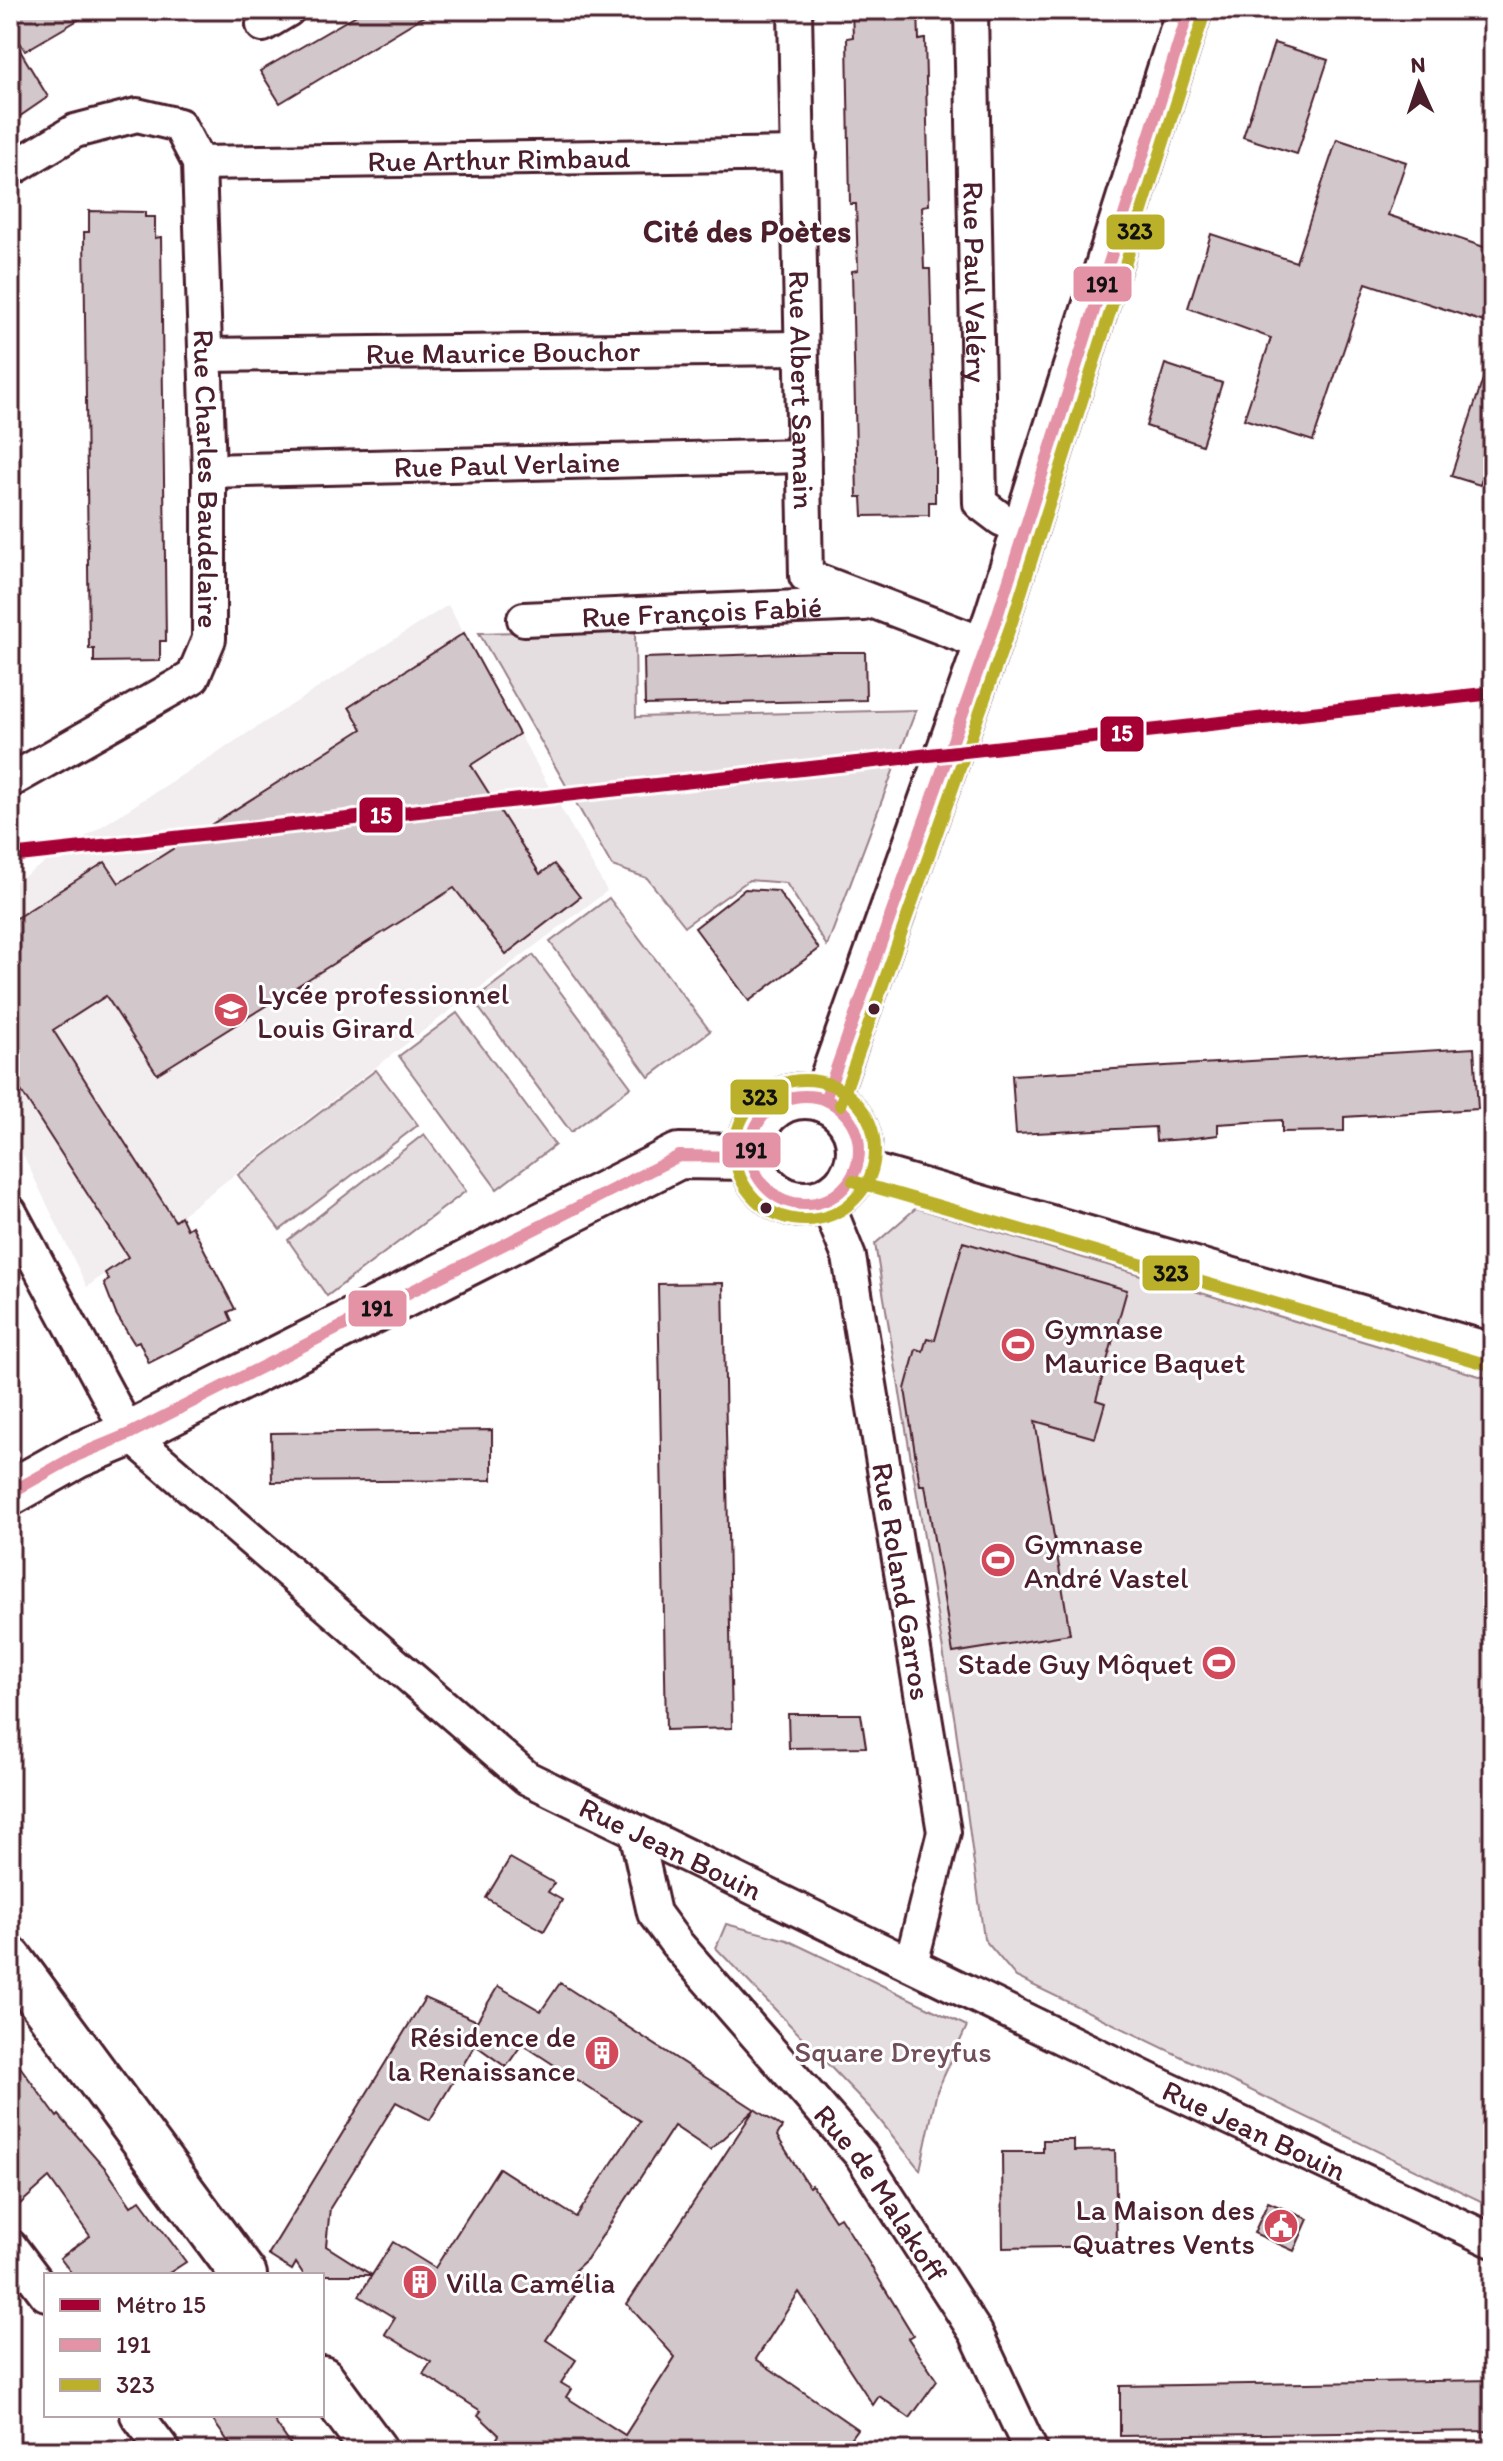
<svg xmlns="http://www.w3.org/2000/svg" width="1503" height="2461" font-family="Itim,sans-serif">
<style>
.built{fill:#f2eeef}
.green{fill:#e5dee0;stroke:#987e86;stroke-width:2}
.building{fill:#d2c7cb;stroke:#4a1f2b;stroke-width:2;fill-rule:evenodd}
.lines{fill:none;stroke-linecap:round;stroke-linejoin:round}
.street-casing{stroke:#4a1f2b;stroke-width:38}
.secondary-casing{stroke:#4a1f2b;stroke-width:50}
.street{stroke:#fff;stroke-width:32}
.secondary{stroke:#fff;stroke-width:44}
.bus-1-casing{stroke:#fff;stroke-width:18}
.bus-2-casing{stroke:#fff;stroke-width:18}
.bus-1{stroke:#e492a6;stroke-width:12}
.bus-2{stroke:#bab02a;stroke-width:12}
.metro-1-casing{stroke:#fff;stroke-width:20}
.metro-1{stroke:#a50034;stroke-width:14}
.bus-dot{fill:#4a1f2b;stroke:#fff;stroke-width:3}
.labels{text-anchor:middle;dominant-baseline:central;stroke-width:6;stroke-linejoin:round;paint-order:stroke}
.street-label{font-size:30px;fill:#4a1f2b;stroke:#fff}
.poi-label{font-size:30px;fill:#4a1f2b;stroke:#fff;text-anchor:start}
.park-label{font-size:30px;fill:#714f58;stroke:#fff}
.neighbourhood-label{font-size:32px;font-weight:bold;fill:#4a1f2b;stroke:#fff}
.line-badge{stroke:#fff;stroke-width:3}
.badge-label{font-size:22px;text-anchor:middle;font-weight:bold;fill:#fff}
.pale-badge-label{font-size:22px;text-anchor:middle;font-weight:bold;fill:#111}
</style>
<rect width="100%" height="100%" fill="#fff"/>
<filter id="ink" filterUnits="userSpaceOnUse"><feTurbulence type="fractalNoise" baseFrequency=".0125" numOctaves="2"/><feDisplacementMap in="SourceGraphic" scale="16" xChannelSelector="R" yChannelSelector="G"/><feConvolveMatrix kernelMatrix="1 2 1 2 8 2 1 2 1" color-interpolation-filters="sRGB"/></filter>
<g filter="url(#ink)">
<path class="built" d="M448,605l159,286 -520,396 -77,-159v-243z"/>
<g class="green">
<path d="M635,629l1,88 280,-7 -89,236 -41,-63 -37,-3 -64,46 -38,-48 -35,-12 -133,-233z"/>
<path d="M609,898l101,133 -61,46 -99,-135z"/>
<path d="M533,955l98,132 -60,45 -98,-132z"/>
<path d="M457,1013l98,132 -58,44 -98,-133z"/>
<path d="M376,1070l42,55 -138,105 -42,-55z"/>
<path d="M424,1134l42,57 -139,105 -39,-56z"/>
<path d="M916,1208l577,172v827l-477,-230 -32,-38 -29,-217 -80,-478z"/>
<path d="M726,1924l61,16 180,86 -30,65 -17,79 -50,-62 -154,-160z"/>
</g>
<g class="building">
<path d="M10,10h85l-70,41 -15,-26z"/>
<path d="M365,10h69l-154,93 -20,-32z"/>
<path d="M852,10h66l1,30 6,-1 4,166 -7,1 2,63h6l5,189v44h-6v13l-66,1 -1,-19h-5l-5,-226 6,-1 -2,-66h-6l-3,-166 6,-1z"/>
<path d="M10,34l38,63 -38,26z"/>
<path d="M1274,43l54,17 -31,94 -54,-17z"/>
<path d="M1337,139l69,23 -18,53 105,35v75l-127,-42 -53,158 -69,-22 27,-81 -83,-30 23,-74 85,28z"/>
<path d="M89,211l56,1v5h10v21l6,-1 5,404h-6v20l-66,1v-13h-5l-5,-417h5z"/>
<path d="M1165,364l57,19 -20,62 -56,-19z"/>
<path d="M1487,367l6,1v78l-13,39 -29,-9z"/>
<path d="M464,633l55,101 -48,31 69,109 14,-10 26,33 -74,57 -52,-66 -297,186 -51,-78 -53,34 122,191 6,-5 6,13 5,-3 43,83 -7,3 4,9 -83,42 -10,-22 -5,2 -18,-29 -12,-31 5,-3 -4,-7 23,-16 -118,-183v-152l95,-60 14,21 243,-154 -13,-22z"/>
<path d="M823,652h42l1,48 -221,5 -1,-47z"/>
<path d="M745,889l33,2 41,58 -70,52 -54,-73z"/>
<path d="M1474,1048l4,61 -134,8v14l-62,1v-12l-64,4v11l-32,4 -30,2 -1,-14 -139,7 -4,-59z"/>
<path d="M963,1242l164,48 -31,110 9,3 -10,35 -60,-17 35,213 -117,19 -28,-168h-5l-15,-96 11,-40 7,2 4,-13 8,2z"/>
<path d="M723,1283l9,445 -66,2 -8,-446z"/>
<path d="M492,1430v50l-220,2 -1,-49z"/>
<path d="M788,1714h73l5,33 -77,1z"/>
<path d="M510,1858l44,25 -6,9 14,8 -18,31 -58,-33z"/>
<path d="M560,1983l222,144 -5,9 32,51 3,-2 23,35 5,-3 23,36 50,82 -5,3 29,43 -27,37 -31,-22 -6,9 -74,-113 -43,67 101,70 -16,22h-352l10,-16 -21,-20 3,-4 -58,-37 8,-12 -46,-28 10,-16 -36,-22 13,-21h-68l-8,-12 -4,7 -24,-15 157,-257 52,23 21,-35 43,25zM522,2044l118,77 -64,96 -77,-49 -64,100 -42,-26 -21,33 -46,-29 4,-38 66,-106 34,18 45,-75 31,22zM754,2110l-127,194 48,53 -50,78 -59,-38 5,-8 -10,-6 15,-23 -30,-20 30,-46 12,-10 -13,-14 12,-11 87,-133 36,24z"/>
<path d="M10,2053l47,64 2,-2 47,54 25,37 9,-6 46,62 -20,13h-93l-13,-17 30,-22 -41,-58 -39,35z"/>
<path d="M1043,2140h31v11l41,-1 2,96 -114,2 -1,-96h41z"/>
<path d="M1268,2202l40,17 -14,32 -40,-18z"/>
<path d="M1493,2380v51l-373,5v-50z"/>
<path d="M209,2415h61l25,36h-60z"/>
</g>
<g class="lines">
<defs>
<g id="street">
<path id="s1" d="M795,10l11,566 181,69"/>
<path id="s2" d="M971,10l9,493 21,16 23,10"/>
<path d="M263,25l25,-15"/>
<path id="s3" d="M199,163l600,-9"/>
<path id="s4" d="M10,170l65,-39 62,-16 42,10 20,38 10,308v168l-16,38 -183,104"/>
<path id="s5" d="M205,355l596,-7"/>
<path id="s6" d="M209,471l595,-15"/>
<path id="s7" d="M524,619l340,-15"/>
<path d="M857,1166l636,184"/>
<path id="s8" d="M826,1200l23,57 95,575 -33,132"/>
<path id="s9" d="M10,1212l119,222 398,344 628,305 338,158"/>
<path id="s10" d="M636,1832l18,81 22,30 185,212 115,178 55,118"/>
<path d="M10,2246l36,48"/>
<path d="M137,2415l27,36"/>
</g>
<g id="secondary">
<circle cx="805" cy="1150" r="54"/>
<path d="M825,1100l172,-483 192,-607"/>
<path d="M10,1493l66,-37 53,-22 550,-278 73,1"/>
<path d="M10,1959l234,316"/>
<path d="M322,2379l53,72"/>
</g>
</defs>
<use href="#street" class="street-casing"/>
<use href="#secondary" class="secondary-casing"/>
<use href="#street" class="street"/>
<use href="#secondary" class="secondary"/>
<defs>
<g id="bus-1">
<circle cx="805" cy="1150" r="54"/>
<path d="M825,1100l172,-483 192,-607"/>
<path d="M10,1493l66,-37 53,-22 550,-278 73,1"/>
</g>
<g id="bus-2">
<circle cx="805" cy="1150" r="70"/>
<path d="M840,1105l172,-483 192,-607"/>
<path d="M853,1181l636,184"/>
</g>
</defs>
<use href="#bus-1" class="bus-1-casing"/>
<use href="#bus-2" class="bus-2-casing"/>
<use href="#bus-1" class="bus-1"/>
<use href="#bus-2" class="bus-2"/>
<defs>
<path id="metro-1" d="M10,856l1483,-163"/>
</defs>
<use href="#metro-1" class="metro-1-casing"/>
<use href="#metro-1" class="metro-1"/>
</g>
</g>
<defs>
<symbol id="school-disc" viewBox="-11 -11 22 22"><circle r="9.5" fill="#d1495b" stroke="#fff"/><path d="M0-5L7-2L0 1L-7-2ZM-4 1L0 2.5L4 1V4Q0 6-4 4Z" fill="#fff"/></symbol>
<symbol id="stadium-disc" viewBox="-11 -11 22 22"><circle r="9.5" fill="#d1495b" stroke="#fff"/><path d="M0-5a6.5 5 0 1 0 0 10a6.5 5 0 1 0 0-10ZM-3.5-1.8h7v3.6h-7Z" fill="#fff"/></symbol>
<symbol id="building-disc" viewBox="-11 -11 22 22"><circle r="9.5" fill="#d1495b" stroke="#fff"/><path d="M-4-6H4V6H1V3H-1V6H-4ZM-2.5-4.3h1.7v1.8h-1.7ZM.8-4.3h1.7v1.8H.8ZM-2.5-1h1.7V.8h-1.7ZM.8-1h1.7V.8H.8Z" fill="#fff"/></symbol>
<symbol id="civic-disc" viewBox="-11 -11 22 22"><circle r="9.5" fill="#d1495b" stroke="#fff"/><path d="M-.6-6.5H3V-4.5H.6V-3L4-1V1h2V6H-6V1h2V-1L-.6-3ZM-1.2 2.5V6h2.4V2.5Z" fill="#fff"/></symbol>
</defs>
<g fill-rule="evenodd">
<use href="#school-disc" x="211" y="990" width="40" height="40"/>
<use href="#stadium-disc" x="998" y="1325" width="40" height="40"/>
<use href="#stadium-disc" x="978" y="1540" width="40" height="40"/>
<use href="#stadium-disc" x="1199" y="1643" width="40" height="40"/>
<use href="#building-disc" x="582" y="2033" width="40" height="40"/>
<use href="#civic-disc" x="1261" y="2206" width="40" height="40"/>
<use href="#building-disc" x="400" y="2262" width="40" height="40"/>
</g>
<g class="bus-dot">
<circle cx="874" cy="1009" r="7"/>
<circle cx="766" cy="1208" r="7"/>
</g>
<g class="labels">
<g class="street-label">
<text stroke="none"><textPath href="#s3" startOffset="300">Rue Arthur Rimbaud</textPath></text>
<text stroke="none"><textPath href="#s2" startOffset="272">Rue Paul Valéry</textPath></text>
<text stroke="none"><textPath href="#s5" startOffset="298">Rue Maurice Bouchor</textPath></text>
<text stroke="none"><textPath href="#s1" startOffset="380">Rue Albert Samain</textPath></text>
<text stroke="none"><textPath href="#s6" startOffset="298">Rue Paul Verlaine</textPath></text>
<text stroke="none"><textPath href="#s4" startOffset="542">Rue Charles Baudelaire</textPath></text>
<text stroke="none"><textPath href="#s7" startOffset="178">Rue François Fabié</textPath></text>
<text stroke="none"><textPath href="#s8" startOffset="390">Rue Roland Garros</textPath></text>
<text stroke="none"><textPath href="#s9" startOffset="938">Rue Jean Bouin</textPath></text>
<text stroke="none"><textPath href="#s9" startOffset="1586">Rue Jean Bouin</textPath></text>
<text stroke="none"><textPath href="#s10" startOffset="444">Rue de Malakoff</textPath></text>
</g>
<g class="poi-label">
<text x="257" y="993">Lycée professionnel<tspan x="257" dy="34">Louis Girard</tspan></text>
<text x="1044" y="1328">Gymnase<tspan x="1044" dy="34">Maurice Baquet</tspan></text>
<text x="1024" y="1543">Gymnase<tspan x="1024" dy="34">André Vastel</tspan></text>
<text x="1193" y="1663" text-anchor="end">Stade Guy Môquet</text>
<text x="576" y="2036" text-anchor="end">Résidence de<tspan x="576" dy="34">la Renaissance</tspan></text>
<text x="1255" y="2209" text-anchor="end">La Maison des<tspan x="1255" dy="34">Quatres Vents</tspan></text>
<text x="446" y="2282">Villa Camélia</text>
</g>
<g class="park-label">
<text x="893" y="2051">Square Dreyfus</text>
</g>
<g class="neighbourhood-label">
<text x="747" y="231">Cité des Poètes</text>
</g>
</g>
<g class="line-badge">
<rect x="1105" y="213" width="61" height="38" rx="8" fill="#bab02a"/>
<rect x="1072" y="265" width="61" height="38" rx="8" fill="#e492a6"/>
<rect x="1099" y="715" width="46" height="38" rx="8" fill="#a50034"/>
<rect x="358" y="796" width="46" height="38" rx="8" fill="#a50034"/>
<rect x="729" y="1078" width="61" height="38" rx="8" fill="#bab02a"/>
<rect x="721" y="1131" width="61" height="38" rx="8" fill="#e492a6"/>
<rect x="1141" y="1254" width="60" height="38" rx="8" fill="#bab02a"/>
<rect x="347" y="1289" width="61" height="39" rx="8" fill="#e492a6"/>
</g>
<g class="badge-label">
<text x="1122" y="741">15</text>
<text x="381" y="823">15</text>
</g>
<g class="pale-badge-label">
<text x="1135" y="239">323</text>
<text x="1102" y="292">191</text>
<text x="760" y="1105">323</text>
<text x="751" y="1158">191</text>
<text x="1171" y="1281">323</text>
<text x="377" y="1316">191</text>
</g>
<rect width="1503" height="2461" fill="none" stroke="#fff" stroke-width="40"/>
<rect x="20" y="20" width="1463" height="2421" fill="none" stroke="#4a1f2b" stroke-width="3" filter="url(#ink)"/>
<rect x="44" y="2273" width="280" height="144" fill="#ffffff" stroke="#b7a5aa" stroke-width="2"/>
<rect x="60" y="2299" width="40" height="12" fill="#a50034" stroke="#b7a5aa" stroke-width="2"/>
<text x="116" y="2313" font-size="24" fill="#4a1f2b">Métro 15</text>
<rect x="60" y="2339" width="40" height="12" fill="#e492a6" stroke="#b7a5aa" stroke-width="2"/>
<text x="116" y="2353" font-size="24" fill="#4a1f2b">191</text>
<rect x="60" y="2379" width="40" height="12" fill="#bab02a" stroke="#b7a5aa" stroke-width="2"/>
<text x="116" y="2393" font-size="24" fill="#4a1f2b">323</text>
<g transform="translate(1419 84) rotate(357)" stroke="#ffffff" stroke-width="6" paint-order="stroke">
<path d="M0-6L14 30L0 20L-14 30Z" fill="#4a1f2b"/>
<text y="-12" font-size="22" font-weight="bold" text-anchor="middle" fill="#4a1f2b">N</text>
</g>
</svg>
